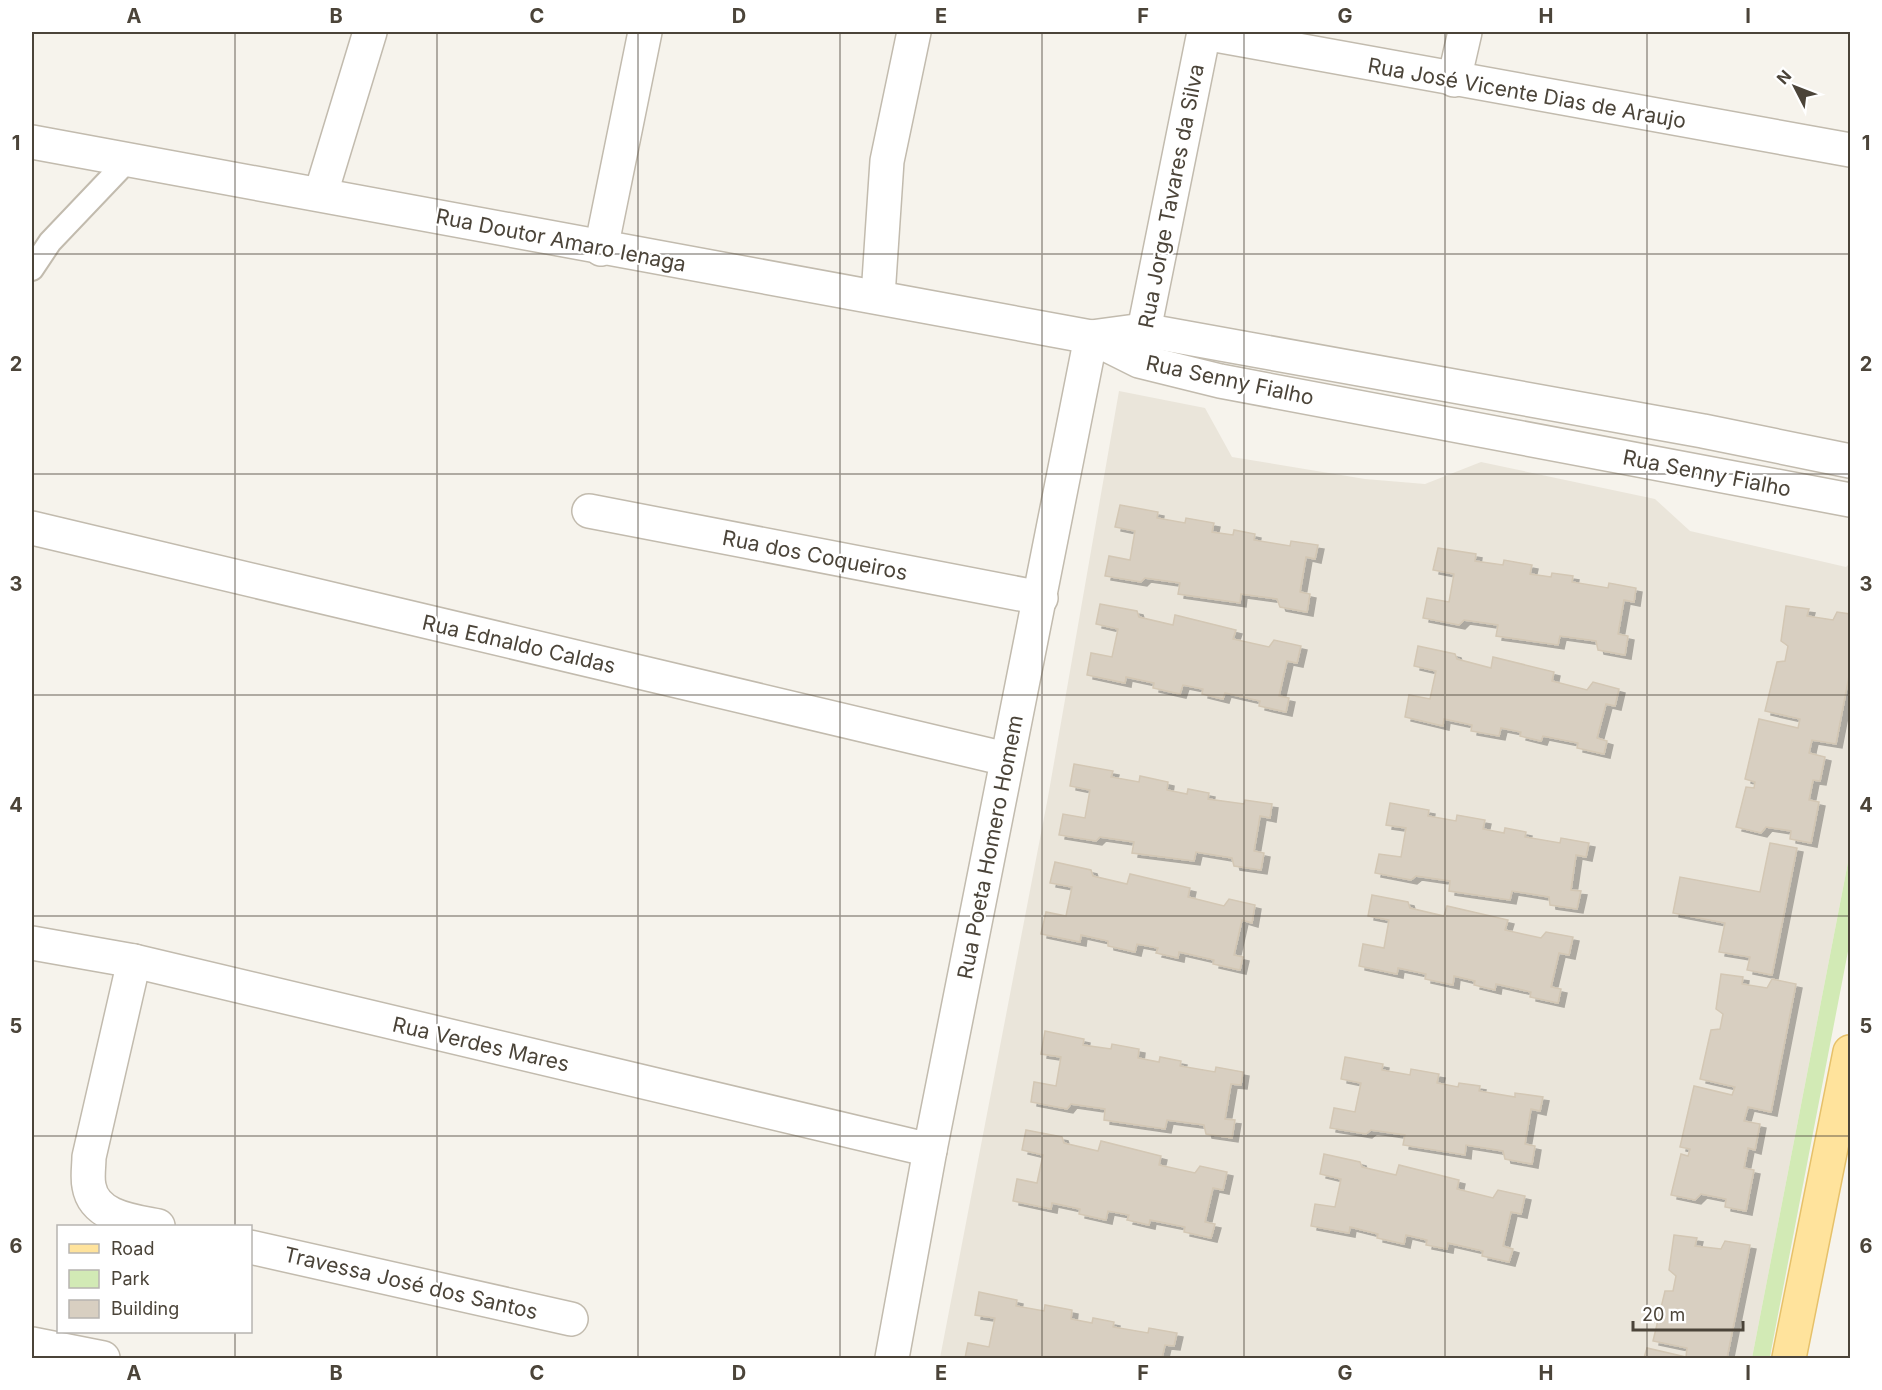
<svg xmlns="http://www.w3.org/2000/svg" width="1882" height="1390" font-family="Inter,sans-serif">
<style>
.residential{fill:#eae5da}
.green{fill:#d2eab5}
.building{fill:#d8cfc1;stroke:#d3c7b4;stroke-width:1.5;filter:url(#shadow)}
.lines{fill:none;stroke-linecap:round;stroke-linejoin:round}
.lane-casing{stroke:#c2bbae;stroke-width:26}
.street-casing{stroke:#c2bbae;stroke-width:36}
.primary-casing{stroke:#e6c16a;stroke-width:36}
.lane{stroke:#fff;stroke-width:22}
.street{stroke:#fff;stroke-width:33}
.primary{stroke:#ffe39c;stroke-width:33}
.grid{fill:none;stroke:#4b4439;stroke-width:1.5;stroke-opacity:0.55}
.labels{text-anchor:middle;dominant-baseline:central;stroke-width:4.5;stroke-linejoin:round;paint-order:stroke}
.street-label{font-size:21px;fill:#4b4439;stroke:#fff}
.neatline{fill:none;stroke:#4b4439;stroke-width:2}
.grid-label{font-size:20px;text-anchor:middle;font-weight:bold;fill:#4b4439}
</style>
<defs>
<filter id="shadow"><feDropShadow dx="6" dy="4" stdDeviation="0" flood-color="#0004"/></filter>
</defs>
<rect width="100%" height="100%" fill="#f6f3ec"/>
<path class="residential" d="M1119,391l86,17 27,49 133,22 60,5 56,-22 174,37 35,32 156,36 4,-4v289l-98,506h-812l108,-561z"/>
<path class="green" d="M1850,852v89l-79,410 -1,7h-18z"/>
<g class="building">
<path d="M1120,505l38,7 -1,6 28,5 1,-5 28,5 -2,9 21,3 1,-5 21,4 -1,6 36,6 1,-5 27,4 -3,14 -9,-2 -6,35 10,2 -3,18 -27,-5 -3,-8 -36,-5 -1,9 -62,-9 2,-11 -35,-5 -4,4 -36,-6 4,-20 21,4 5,-29 -20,-4z"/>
<path d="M1438,548l38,6 -1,7 28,4 1,-5 28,5 -2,9 21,3 1,-4 21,3 -1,6 36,6 1,-5 27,5 -2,14 -10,-2 -6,34 10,2 -3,19 -27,-5 -2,-9 -36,-5 -2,9 -62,-9 2,-11 -34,-5 -5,5 -36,-7 4,-20 22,4 5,-28 -21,-4z"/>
<path d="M1100,604l37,7 2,6 34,8 2,-10 61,15 -3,9 36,8 5,-7 27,6 -4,17 -10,-2 -8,35 10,2 -3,14 -27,-6 1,-5 -35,-8 -2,6 -21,-5 1,-5 -20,-4 -3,9 -27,-6 1,-5 -28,-6 -1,6 -38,-8 4,-22 21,4 6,-28 -22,-5z"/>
<path d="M1786,606l23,3 -2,7 26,4 4,-8 13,2v57l-14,73 -24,-4 -3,13 16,4 -5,24 -7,-1 -4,20 10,2 -8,41 -21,-4 1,-8 -25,-4 -5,6 -25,-6 10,-40 8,1 1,-6 -10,-3 14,-60 39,9 2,-9 -35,-8 12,-49 8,-1 3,-15 -7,-5z"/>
<path d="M1418,646l37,8 2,5 34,9 2,-11 61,15 -2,9 35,9 6,-8 26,7 -4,17 -9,-2 -9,34 10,3 -3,13 -27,-6 1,-5 -35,-7 -2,5 -21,-5 1,-4 -20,-4 -2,8 -28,-5 1,-6 -28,-6 -1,7 -38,-9 4,-22 21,4 6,-28 -22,-5z"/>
<path d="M1074,764l39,7 -2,6 28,5 1,-6 28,6 -1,8 20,4 1,-5 21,4 -1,6 36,5 1,-4 27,4 -2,14 -10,-2 -6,35 10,2 -3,17 -27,-4 -2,-8 -36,-6 -2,9 -62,-8 2,-11 -34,-5 -4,4 -37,-6 4,-21 22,4 5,-28 -20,-4z"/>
<path d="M1390,803l39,7 -1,6 28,5 1,-6 28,5 -2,9 21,4 1,-5 21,4 -1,5 35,6 1,-5 28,5 -3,14 -10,-2 -5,35 10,1 -4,18 -27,-4 -1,-8 -37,-6 -2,9 -61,-9 1,-10 -34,-5 -5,4 -36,-7 4,-19 22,3 5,-29 -20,-3z"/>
<path d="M1770,843l27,5 -25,127 -25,-5 3,-13 -31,-5 6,-29 -52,-10 7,-36 80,15z"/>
<path d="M1055,862l36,8 2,6 34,8 3,-10 60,14 -2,9 36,9 5,-7 26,6 -3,18 -10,-3 -8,35 9,2 -3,13 -27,-6 1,-4 -35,-8 -1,6 -22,-5 2,-5 -21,-4 -2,8 -27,-6v-5l-27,-6 -1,7 -39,-8 5,-22 20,4 6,-29 -22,-4z"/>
<path d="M1372,895l36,7 2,6 34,8 3,-10 61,14 -3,10 36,8 5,-6 27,5 -4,18 -10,-2 -8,34 10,2 -3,14 -28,-6 1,-5 -35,-8 -1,6 -21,-5 1,-4 -21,-5 -1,9 -28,-6 1,-5 -28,-6 -1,6 -38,-8 4,-22 21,4 5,-28 -21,-4z"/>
<path d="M1721,974l22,3 -1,7 25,4 5,-9 24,5 -25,128 -23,-5 -4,14 16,3 -5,26 -7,-2 -4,20 10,2 -8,41 -21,-4 1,-8 -25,-5 -6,6 -24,-5 10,-41 7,2 2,-7 -10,-2 14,-61 38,9 3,-8 -35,-8 11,-49 9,-1 3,-15 -7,-5z"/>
<path d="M1045,1031l39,8 -1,6 28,4 1,-5 27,5 -1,9 21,4 1,-5 21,4 -1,5 35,6 1,-5 27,5 -2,13 -10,-1 -6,35 10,1 -3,18 -26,-4 -2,-9 -37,-5 -2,9 -61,-9 1,-11 -34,-5 -4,5 -36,-7 3,-20 22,4 5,-29 -20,-3z"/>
<path d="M1345,1057l38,7 -1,6 28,5 1,-6 28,5 -2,9 21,4 1,-4 21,3 -1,5 36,6v-4l28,4 -3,14 -9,-2 -6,35 10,2 -3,18 -27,-5 -2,-8 -37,-6 -1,10 -62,-10 2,-10 -34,-5 -5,4 -36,-6 4,-20 21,4 6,-29 -20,-4z"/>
<path d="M1026,1130l36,7 2,6 34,8 3,-10 60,15 -2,9 36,8 5,-7 27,6 -4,18 -10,-2 -8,34 10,2 -4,14 -27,-6 1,-5 -35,-7 -1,5 -22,-5 2,-5 -21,-4 -2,9 -27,-6 1,-5 -28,-6 -1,6 -38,-8 4,-22 20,4 6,-28 -21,-5z"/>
<path d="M1324,1154l36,8 2,5 34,8 3,-10 60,15 -2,9 36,9 5,-8 27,6 -4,18 -10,-2 -8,34 10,3 -4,13 -27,-6 1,-5 -35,-8 -1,6 -21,-4 1,-5 -21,-5 -2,9 -27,-6 1,-4 -28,-7 -1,6 -38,-7 4,-22 20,3 6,-28 -21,-5z"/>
<path d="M1674,1235l23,3 -2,8 26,3 4,-8 25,4 -23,113h-83l3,-10 39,9 1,-9 -34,-7 12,-50h8l3,-15 -7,-6z"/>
<path d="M979,1292l38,8 -1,6 28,5 1,-6 27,5 -1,9 21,4 1,-5 21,4 -1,5 35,6 1,-5 28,5 -3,13 -9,-1 -3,13h-197l3,-15 21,4 6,-29 -20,-3z"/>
</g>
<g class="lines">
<defs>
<path id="lane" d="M32,269l18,-27 79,-83"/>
<g id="street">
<path d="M1204,33l646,117"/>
<path d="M1454,80l11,-48"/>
<path d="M32,142l1059,195 48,24 81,20 630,119"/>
<path d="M321,193l49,-161"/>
<path d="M601,249l44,-217"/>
<path d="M878,296l9,-135 27,-129"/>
<path d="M1091,337l52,-7 560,101 147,30"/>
<path d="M1140,350l64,-318"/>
<path d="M589,511l452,87"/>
<path d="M32,528l974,231"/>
<path d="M32,943l102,18 796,189"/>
<path d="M134,961l-45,196c0,9 -2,20 0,29 5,31 44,35 69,40"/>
<path d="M250,1247l321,72"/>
<path d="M32,1344l71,14"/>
<path d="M892,1358l38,-208 161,-813"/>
</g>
<path id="primary" d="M1789,1358l61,-306"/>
</defs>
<use href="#lane" class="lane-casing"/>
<use href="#street" class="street-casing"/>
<use href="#primary" class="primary-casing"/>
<use href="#lane" class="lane"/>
<use href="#street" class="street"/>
<use href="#primary" class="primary"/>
</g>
<path class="grid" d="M235,32v1194M437,32v1326M638,32v1326M840,32v1326M1042,32v1326M1244,32v1326M1445,32v1326M1647,32v1326M32,254h1818M32,474h1818M32,695h1818M32,916h1818M32,1136h1818M235,1332v26"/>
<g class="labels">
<g class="street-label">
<text transform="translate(1527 93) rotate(10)">Rua José Vicente Dias de Araujo</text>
<text transform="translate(1171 196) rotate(-79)">Rua Jorge Tavares da Silva</text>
<text transform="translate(561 240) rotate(11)">Rua Doutor Amaro Ienaga</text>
<text transform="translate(1230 380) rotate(12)">Rua Senny Fialho</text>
<text transform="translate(1707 473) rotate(11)">Rua Senny Fialho</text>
<text transform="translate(815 555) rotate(11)">Rua dos Coqueiros</text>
<text transform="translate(519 644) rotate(13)">Rua Ednaldo Caldas</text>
<text transform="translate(990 847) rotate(-79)">Rua Poeta Homero Homem</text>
<text transform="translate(481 1044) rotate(13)">Rua Verdes Mares</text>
<text transform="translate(411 1283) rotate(13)">Travessa José dos Santos</text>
</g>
</g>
<rect width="1882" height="1390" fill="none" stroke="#ffffff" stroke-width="66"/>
<rect x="57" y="1225" width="195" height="108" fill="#ffffff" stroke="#b7b4b0" stroke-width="1.5"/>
<rect x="69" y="1244" width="30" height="9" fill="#ffe39c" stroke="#b7b4b0" stroke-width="1.5"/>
<text x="111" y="1255" font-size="18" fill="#4b4439">Road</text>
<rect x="69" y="1270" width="30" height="18" fill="#d2eab5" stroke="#b7b4b0" stroke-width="1.5"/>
<text x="111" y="1285" font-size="18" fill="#4b4439">Park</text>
<rect x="69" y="1300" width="30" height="18" fill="#d8cfc1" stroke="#b7b4b0" stroke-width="1.5"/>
<text x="111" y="1315" font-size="18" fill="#4b4439">Building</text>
<g transform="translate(1795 87) rotate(312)" stroke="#ffffff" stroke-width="4.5" paint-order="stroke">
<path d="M0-4.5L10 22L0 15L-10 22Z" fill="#4b4439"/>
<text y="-9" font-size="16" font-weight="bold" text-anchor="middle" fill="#4b4439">N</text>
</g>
<path d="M1633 1321v9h110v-9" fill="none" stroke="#4b4439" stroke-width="3"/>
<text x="1642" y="1321" font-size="18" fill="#4b4439" stroke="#ffffff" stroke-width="4.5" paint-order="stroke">20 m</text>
<rect x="33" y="33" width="1816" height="1324" class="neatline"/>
<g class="grid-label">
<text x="134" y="23">A</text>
<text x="336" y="23">B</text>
<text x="537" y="23">C</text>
<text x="739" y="23">D</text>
<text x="941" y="23">E</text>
<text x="1143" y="23">F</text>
<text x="1345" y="23">G</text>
<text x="1546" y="23">H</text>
<text x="1748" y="23">I</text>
<text x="16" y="150">1</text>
<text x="1866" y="150">1</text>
<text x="16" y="371">2</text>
<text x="1866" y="371">2</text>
<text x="16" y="591">3</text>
<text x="1866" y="591">3</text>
<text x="16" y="812">4</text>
<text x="1866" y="812">4</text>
<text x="16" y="1033">5</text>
<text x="1866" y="1033">5</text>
<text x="16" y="1253">6</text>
<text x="1866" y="1253">6</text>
<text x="134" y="1380">A</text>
<text x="336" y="1380">B</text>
<text x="537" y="1380">C</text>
<text x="739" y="1380">D</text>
<text x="941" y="1380">E</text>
<text x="1143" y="1380">F</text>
<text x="1345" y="1380">G</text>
<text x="1546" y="1380">H</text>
<text x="1748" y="1380">I</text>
</g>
</svg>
